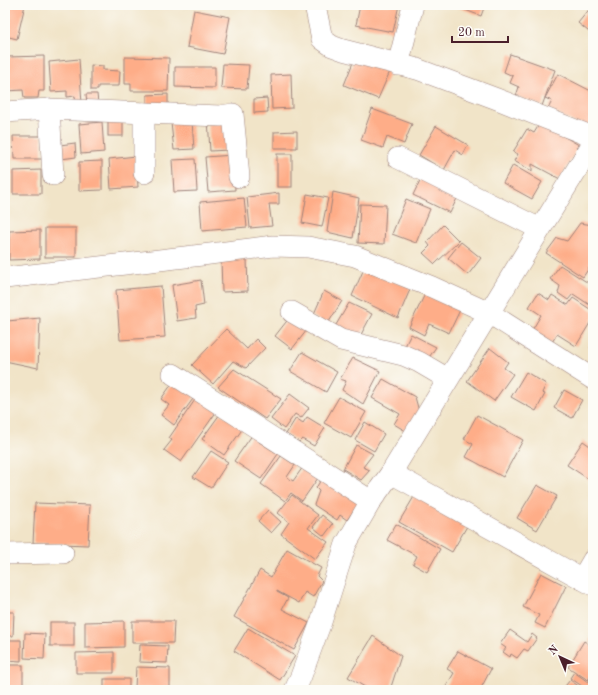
<svg xmlns="http://www.w3.org/2000/svg" width="598" height="695" font-family="'Old Standard TT',serif">
<style>
.building{fill:#fead88}
.lines{fill:none;stroke-linecap:round;stroke-linejoin:round}
.minor-casing{stroke:#9e827a;stroke-width:22}
.minor{stroke:#fff;stroke-width:21}
</style>
<rect width="100%" height="100%" fill="#fdfcf7"/>
<filter id="ink" filterUnits="userSpaceOnUse"><feTurbulence type="fractalNoise" baseFrequency=".025" numOctaves="2"/><feDisplacementMap in="SourceGraphic" scale="8" xChannelSelector="R" yChannelSelector="G"/><feConvolveMatrix kernelMatrix="1 2 1 2 8 2 1 2 1" color-interpolation-filters="sRGB"/></filter>
<filter id="wash" filterUnits="userSpaceOnUse"><feTurbulence type="fractalNoise" baseFrequency=".012" numOctaves="4" result="noise"/><feDisplacementMap in="SourceGraphic" scale="16" xChannelSelector="R" yChannelSelector="G"/><feGaussianBlur stdDeviation="0.9" result="paint"/><feColorMatrix in="noise" values="0 0 0 0 0 0 0 0 0 0 0 0 0 0 0 0 0 1.4 0 .05"/><feComposite in="paint" operator="in"/></filter>
<g filter="url(#wash)">
<rect width="100%" height="100%" fill="#f1e4c8"/>
<g id="blocks">
<g class="building">
<path d="M5,5h20l-8,34 -12,-3z"/>
<path d="M360,5h39l-6,27 -37,-7z"/>
<path d="M452,5h33l-4,11z"/>
<path d="M592,6l1,1v28l-15,-12z"/>
<path d="M194,10l36,7 -7,37 -36,-7z"/>
<path d="M510,54l45,16 -13,36 -26,-10 3,-9 -9,-4 3,-7 -9,-4z"/>
<path d="M356,55l35,14 -13,30 -34,-14z"/>
<path d="M44,56v35h-5l-1,7h-14l-1,-8 -16,1v-34z"/>
<path d="M125,57l44,1 -1,33h-37v-7h-6z"/>
<path d="M79,59l3,45 -6,1 -1,-9 -8,1v-6l-16,1 -2,-30z"/>
<path d="M223,64l26,1 -2,24 -26,-1z"/>
<path d="M91,65l12,1v4l17,1 -1,15h-21v4h-7z"/>
<path d="M175,67h40v21l-40,-1z"/>
<path d="M291,74l1,34 -20,1 -1,-34z"/>
<path d="M558,74l35,18v31l-4,7 -41,-21 4,-8 -7,-3z"/>
<path d="M86,94h11l1,9h-11z"/>
<path d="M168,94v13h-21v-12z"/>
<path d="M267,98l1,14 -14,1v-14z"/>
<path d="M372,109l40,15 -8,20 -17,-7 -4,11 -22,-8z"/>
<path d="M228,118l1,32 -19,1 -2,-32z"/>
<rect x="108" y="120" width="15" height="16"/>
<path d="M192,121l2,28 -20,1 -3,-27z"/>
<path d="M102,122l2,30 -23,2 -2,-30z"/>
<path d="M540,123l39,22 -19,34 -28,-15v7l-18,-10 4,-7 -5,-2 14,-23 7,4z"/>
<path d="M436,126l32,19 -5,10 -8,-5 -11,20 -25,-15z"/>
<path d="M297,131v17h-23v-16z"/>
<path d="M13,136h29v23h-28z"/>
<path d="M75,143l1,14 -15,2 -1,-14z"/>
<rect x="277" y="154" width="15" height="33"/>
<path d="M233,155l2,35 -27,2 -3,-35z"/>
<path d="M136,156l2,31 -27,2 -2,-30z"/>
<path d="M195,159l2,32 -23,1 -2,-32z"/>
<path d="M102,161v29l-23,1v-29z"/>
<path d="M513,165l29,17 -10,17 -29,-16z"/>
<path d="M41,170v24h-28v-23z"/>
<path d="M424,172l37,18 -11,23 -37,-18z"/>
<path d="M333,192l26,6 -6,40 -26,-6z"/>
<path d="M279,193v11h-10l3,22 -22,2 -3,-31z"/>
<path d="M307,194l21,4 -6,29 -20,-4z"/>
<path d="M244,198l3,29 -45,4 -2,-29z"/>
<path d="M406,199l24,10 -14,34 -24,-9z"/>
<path d="M360,204l26,1 -2,39 -26,-1z"/>
<path d="M580,223l13,2v46l-4,-3 -6,9 -37,-24 11,-15 10,3z"/>
<path d="M443,225l16,16 -24,23 -12,-11 7,-7 -3,-4z"/>
<rect x="45" y="228" width="31" height="29"/>
<path d="M40,230v29l-31,1v-29z"/>
<path d="M461,242l20,16 -13,17 -20,-17z"/>
<path d="M221,259h26l1,32 -26,1z"/>
<path d="M560,265l33,21v21l-20,-13 -5,6 -10,-7 2,-7 -10,-7z"/>
<path d="M363,271l48,16 -13,31 -46,-22z"/>
<path d="M201,280l3,25 -9,2 1,11 -19,3 -5,-36z"/>
<path d="M161,286l4,51 -45,3 -4,-50z"/>
<path d="M324,291l18,10 -15,24 -14,-9z"/>
<path d="M538,293l11,7 3,-5 16,10 5,-7 20,13v7l-17,28 -19,-12 -6,10 -20,-12 10,-17 -12,-8z"/>
<path d="M425,294l35,16 -11,23 -20,-9 -5,11 -15,-8z"/>
<path d="M349,303l23,11 -15,28 -24,-12z"/>
<path d="M290,317l17,13 -15,19 -17,-13z"/>
<path d="M40,318l-2,50 -33,-7 2,-40z"/>
<path d="M226,329l21,20 9,-10 9,9 -19,20 -13,-7 -20,23 -21,-19z"/>
<path d="M411,334l25,13 -10,15 -22,-14z"/>
<path d="M593,346v10l-3,-9z"/>
<path d="M490,348l18,14 -4,6 9,6 -19,27 -27,-20z"/>
<path d="M302,352l35,20 -11,20 -36,-21z"/>
<path d="M353,358l27,13 -17,33 -21,-14 4,-9 -6,-2z"/>
<path d="M234,369l47,30 -16,20 -47,-32z"/>
<path d="M526,372l20,12 -4,9 3,1 -9,17 -25,-14z"/>
<path d="M177,377l21,15 -24,33 -13,-10 8,-10 -8,-6z"/>
<path d="M383,379l32,18 5,18 -11,18 -15,-9 6,-10 -28,-16z"/>
<path d="M564,390l18,10 -10,18 -18,-10z"/>
<path d="M199,394l20,14 -38,54 -17,-12 8,-10 -3,-2z"/>
<path d="M290,394l19,14 -8,10 -6,-4 -11,15 -13,-10z"/>
<path d="M339,397l27,15 -15,26 -27,-15z"/>
<path d="M220,414l26,10 -22,31 -22,-16z"/>
<path d="M477,415l46,25 -20,37 -37,-20 7,-13 -9,-5z"/>
<path d="M307,417l18,11 -11,18 -12,-7 -3,3 -13,-8 10,-16 7,5z"/>
<path d="M365,422l19,12 -10,17 -19,-11z"/>
<path d="M255,431l8,6 -4,5 19,12 -17,25 -27,-18z"/>
<path d="M583,441l10,7v27l-3,5 -23,-15z"/>
<path d="M356,445l17,9 -10,13 7,3 -9,10 -18,-11z"/>
<path d="M211,451l17,11 -17,26 -18,-11z"/>
<path d="M281,456l14,9 -8,12 6,4 10,-14 15,11 -16,23 -11,-8 -6,8 -24,-17z"/>
<path d="M325,473l35,28 -13,19 -7,-5 -3,5 -23,-15 5,-14 -3,-3z"/>
<path d="M537,485l20,11 -20,34 -20,-12z"/>
<path d="M418,490l52,31 -18,31 -53,-30z"/>
<path d="M292,495l26,20 -10,13 20,14 -13,17 -34,-25 8,-12 -11,-9z"/>
<path d="M35,503l55,2 -2,40 -55,-2z"/>
<path d="M268,510l13,12 -10,11 -13,-12z"/>
<path d="M322,515l11,9 -9,12 -11,-9z"/>
<path d="M5,516h2l-1,12h-1z"/>
<path d="M396,524l44,25 -13,23 -14,-8 4,-8 -30,-16z"/>
<path d="M287,549l34,19 -4,8 5,5 -9,16 -8,-5 -6,11 -22,-12v1l11,6 -6,11 27,14 -15,27 -60,-33 26,-47 11,7z"/>
<path d="M541,573l25,13 -21,42 -10,-5 4,-8 -16,-8z"/>
<path d="M5,612h9l-1,24h-8z"/>
<path d="M124,621v26l-39,1v-26z"/>
<path d="M132,621h42l-1,22h-41z"/>
<rect x="50" y="622" width="24" height="24"/>
<path d="M248,628l47,28 -15,24 -46,-29z"/>
<path d="M510,630l17,12 5,-8 5,4 -9,13 -4,-2 -7,9 -6,-4 -1,3 -7,-5 3,-4 -6,-4z"/>
<path d="M25,633l20,1 -1,25 -20,-1z"/>
<path d="M593,635v9l-4,-3z"/>
<path d="M373,636l28,20 -11,34h-20l-22,-13z"/>
<path d="M5,640h16v21l-16,-1z"/>
<path d="M584,641l9,6v25l-5,8 -20,-13z"/>
<path d="M140,645l28,1 -1,17 -28,-1z"/>
<path d="M458,651l33,18 -11,21h-36l10,-17 -7,-4z"/>
<path d="M114,652v21h-38v-20z"/>
<rect x="5" y="665" width="18" height="25"/>
<path d="M136,667l34,1v21l-35,-1z"/>
<path d="M574,672l14,10 5,-8v7l-5,9 -18,-12z"/>
<rect x="104" y="679" width="25" height="11"/>
<path d="M570,680l14,10h-22z"/>
</g>
</g>
</g>
<g filter="url(#ink)">
<use href="#blocks" fill-opacity="0" stroke="#9e827a" stroke-width="1"/>
<g class="lines">
<defs>
<g id="minor">
<path d="M315,5l7,34 10,7 11,4 74,19 80,30 96,38"/>
<path d="M398,65l15,-60"/>
<path d="M49,109l4,66"/>
<path d="M5,112l44,-3 171,7 13,-2 6,63"/>
<path d="M398,158l142,71"/>
<path d="M144,173v-60"/>
<path d="M5,278l197,-23 71,-9 35,1 47,9 77,31 57,26 104,66"/>
<path d="M292,312l49,28 62,15 16,7 29,17"/>
<path d="M173,374l198,127"/>
<path d="M391,473l202,112"/>
<path d="M5,554l58,-1"/>
<path d="M582,579l11,-19"/>
<path d="M295,690l6,-14 20,-54 25,-78 25,-43 20,-28 202,-330"/>
</g>
</defs>
<use href="#minor" class="minor-casing"/>
<use href="#minor" class="minor"/>
</g>
</g>
<rect width="598" height="695" fill="none" stroke="#fdfcf7" stroke-width="20"/>
<g transform="translate(560 657) rotate(316)" stroke="#fdfcf7" stroke-width="3" paint-order="stroke">
<path d="M0-3L7 15L0 10L-7 15Z" fill="#4a1f2b"/>
<text y="-6" font-size="11" font-weight="bold" text-anchor="middle" fill="#4a1f2b">N</text>
</g>
<path d="M452 36v6h56v-6" fill="none" stroke="#4a1f2b" stroke-width="2"/>
<text x="458" y="36" font-size="12" fill="#4a1f2b" stroke="#fdfcf7" stroke-width="3" paint-order="stroke">20 m</text>
</svg>
